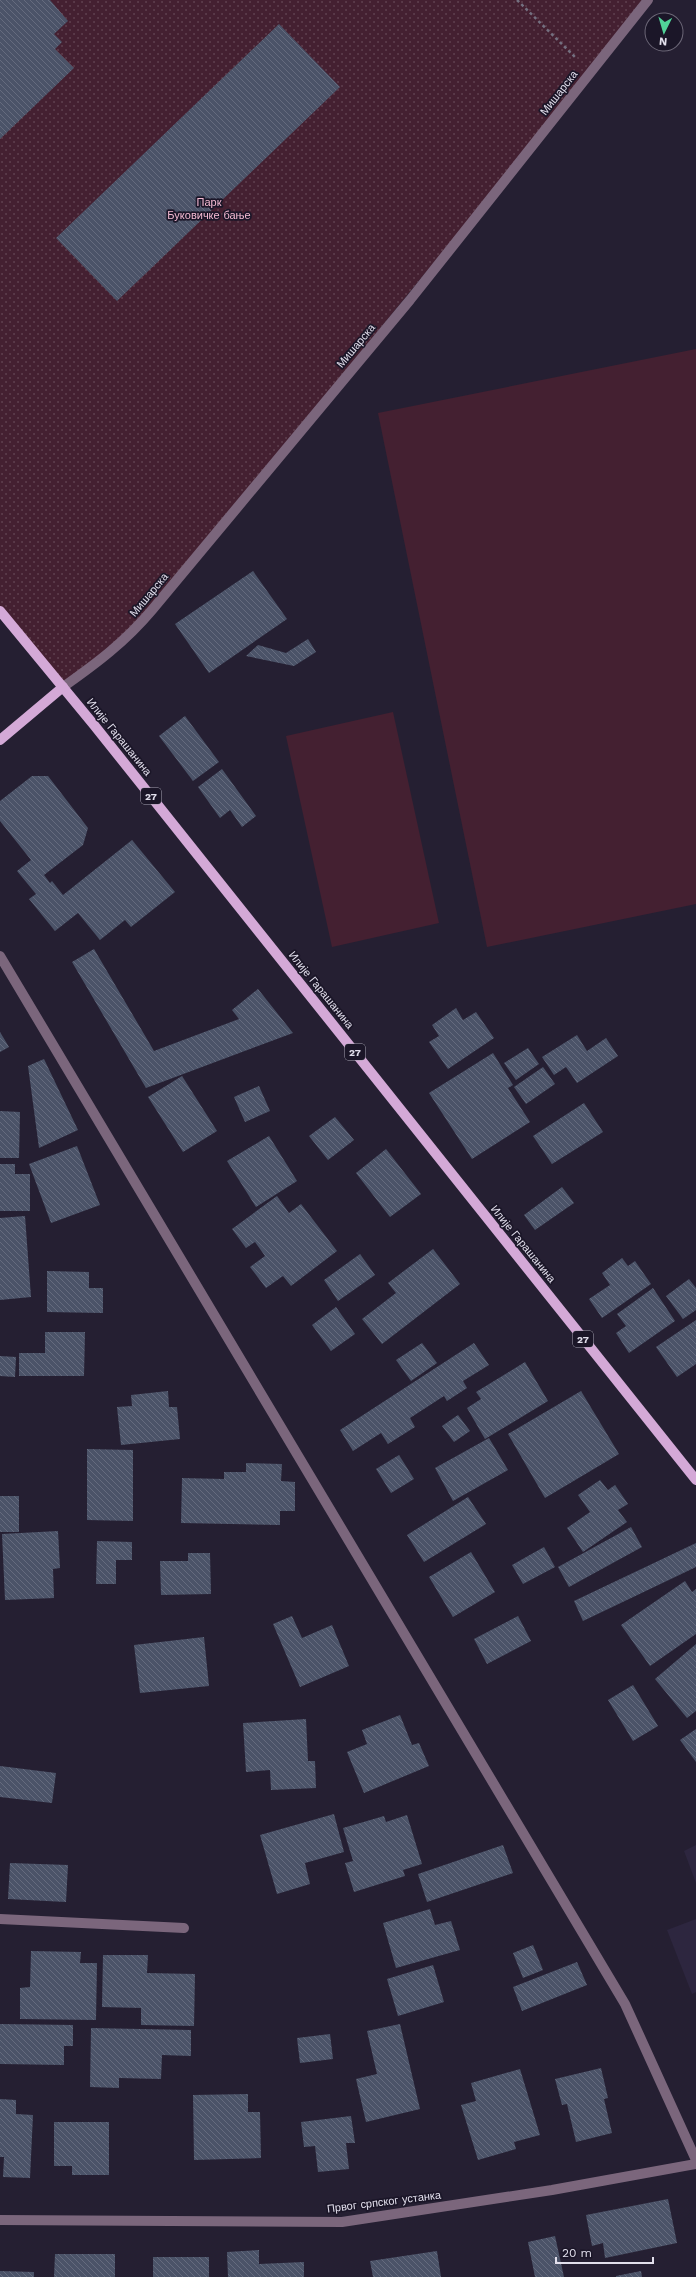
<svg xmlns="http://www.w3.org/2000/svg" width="696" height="2277" font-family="'Work Sans',sans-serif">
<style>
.built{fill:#2d263f}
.grass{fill:url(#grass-dots)}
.garden{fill:#442031}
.building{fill:url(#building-back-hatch)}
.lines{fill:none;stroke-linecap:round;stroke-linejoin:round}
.path{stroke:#747080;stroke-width:2.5;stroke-dasharray:3 3;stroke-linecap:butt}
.minor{stroke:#7b667c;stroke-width:10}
.major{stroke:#d4a9d7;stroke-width:10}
.labels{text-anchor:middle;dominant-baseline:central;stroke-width:3.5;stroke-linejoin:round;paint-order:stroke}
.shield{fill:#1b1628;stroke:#a6a3b1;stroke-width:1}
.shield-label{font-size:10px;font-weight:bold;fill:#e2dfec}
.street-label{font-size:11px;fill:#e2dfec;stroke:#1b1628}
.park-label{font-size:11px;fill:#f4bad2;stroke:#1b1628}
</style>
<defs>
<pattern id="grass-dots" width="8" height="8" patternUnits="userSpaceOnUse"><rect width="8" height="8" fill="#442031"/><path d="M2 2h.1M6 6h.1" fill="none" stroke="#5f404f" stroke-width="1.8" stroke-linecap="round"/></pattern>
<pattern id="building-back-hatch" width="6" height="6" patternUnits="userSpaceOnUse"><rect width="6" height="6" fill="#4b5368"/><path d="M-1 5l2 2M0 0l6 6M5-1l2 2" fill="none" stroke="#656b7e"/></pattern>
</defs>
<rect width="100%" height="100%" fill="#251f32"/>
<g class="built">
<path d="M696,1845v38l-12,-32z"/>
<path d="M696,1919v73l-4,2 -25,-64z"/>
</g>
<path class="grass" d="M0,0h648l-519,636 -66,51 -63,-73z"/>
<g class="garden">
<path d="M696,349v555l-209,43 -109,-534z"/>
<path d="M393,712l46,211 -107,24 -46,-211z"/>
</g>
<g class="building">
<path d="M0,0h50l18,21 -14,13 8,8 -7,7 19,19 -74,71z"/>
<path d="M279,24l61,63 -223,214 -61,-63z"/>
<path d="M253,571l34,48 -78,54 -34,-49z"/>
<path d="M308,639l8,13 -22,14 -48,-10 12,-11 28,8z"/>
<path d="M185,716l34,46 -26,19 -34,-45z"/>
<path d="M222,769l34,47 -14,11 -12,-17 -10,8 -22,-31z"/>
<path d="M32,776h16l40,52 -5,17 -39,30 6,8 2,-2 11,14 69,-55 43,52 -44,35 -6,-7 -25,20 -22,-27 -23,18 -26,-32 7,-5 -19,-23 14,-11 -31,-39v-20z"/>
<path d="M94,949l60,102 85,-32 -7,-9 26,-21 35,44 -147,55 -74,-126z"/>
<path d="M456,1008l7,12 13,-8 18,26 -46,31 -19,-27 10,-6 -7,-11z"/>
<path d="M0,1032l9,15 -9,5z"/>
<path d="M577,1035l10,16 19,-13 12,18 -41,27 -11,-16 -12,8 -12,-18z"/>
<path d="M528,1048l11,16 -23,16 -12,-17z"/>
<path d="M493,1053l20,32 -5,3 22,34 -58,37 -43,-66z"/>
<path d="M44,1059l34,71 -39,18 -11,-82z"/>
<path d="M543,1067l12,17 -29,20 -12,-17z"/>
<path d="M182,1076l35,55 -34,21 -35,-55z"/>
<path d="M259,1086l11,25 -25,11 -11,-25z"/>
<path d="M584,1103l19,29 -51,32 -19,-28z"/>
<path d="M0,1111l20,1 -1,46h-19z"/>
<path d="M335,1117l19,23 -26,20 -19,-24z"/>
<path d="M269,1136l28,45 -41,26 -29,-46z"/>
<path d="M77,1146l23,59 -49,18 -22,-59z"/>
<path d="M386,1149l35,45 -31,23 -34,-44z"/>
<path d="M0,1164h15v10h15v37h-30z"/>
<path d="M562,1187l12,16 -39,27 -11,-15z"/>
<path d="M277,1196l12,17 12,-9 36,47 -46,35 -8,-10 -17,12 -16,-21 15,-11 -10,-14 -9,6 -14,-19z"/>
<path d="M25,1216l6,81 -31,3v-82z"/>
<path d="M433,1249l27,35 -78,60 -20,-25 34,-26 -8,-10z"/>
<path d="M360,1254l15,21 -37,26 -14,-21z"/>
<path d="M622,1258l6,8 7,-5 16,23 -49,34 -13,-19 21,-14 -8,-12z"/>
<path d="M47,1271l42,1v16h14v25l-56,-1z"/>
<path d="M689,1279l7,9v22l-13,9 -17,-23z"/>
<path d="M653,1288l22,33 -46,32 -13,-20 10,-7 -9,-12z"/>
<path d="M336,1307l19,27 -24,17 -19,-26z"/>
<path d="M696,1320v44l-19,13 -21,-30z"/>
<path d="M45,1332h40l-1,44h-65v-23h26z"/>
<path d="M422,1343l15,20 -26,18 -15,-21z"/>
<path d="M474,1343l15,22 -26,16 4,7 -20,13 -3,-5 -34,22 5,9 -27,17 -7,-11 -28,18 -13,-21z"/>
<path d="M0,1356l16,1 -1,20 -15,-1z"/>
<path d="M525,1362l23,39 -63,38 -18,-31 14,-9 -5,-7z"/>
<path d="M168,1391l1,16h8l3,32 -59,6 -4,-38 15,-1 -1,-11z"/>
<path d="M581,1391l38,63 -74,44 -37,-64z"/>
<path d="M458,1415l12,16 -16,11 -12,-16z"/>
<path d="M489,1438l19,32 -55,31 -18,-33z"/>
<path d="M87,1449l46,1v71l-46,-1z"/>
<path d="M399,1455l15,24 -23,14 -15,-24z"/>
<path d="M246,1463l36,1 -1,17 14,1v29h-15v14l-99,-2 1,-45 42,1v-7h22z"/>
<path d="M600,1480l8,10 7,-5 13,19 -10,6 9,12 -44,30 -16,-24 23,-16 -12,-17z"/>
<rect x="0" y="1496" width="19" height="36"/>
<path d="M468,1497l18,27 -62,38 -17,-27z"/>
<path d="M631,1527l11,20 -73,40 -11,-20z"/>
<path d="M58,1531l2,37 -7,1 1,29 -49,2 -3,-66z"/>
<path d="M97,1541l35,1v18h-16v24h-20z"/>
<path d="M696,1543v24l-113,54 -9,-20z"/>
<path d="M544,1547l11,20 -32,17 -11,-19z"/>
<path d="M471,1552l24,40 -42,25 -24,-40z"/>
<path d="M188,1553h22l1,41 -50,1 -1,-34h28z"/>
<path d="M685,1581l7,11 4,-3v45l-46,32 -29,-41z"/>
<path d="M292,1616l10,22 30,-13 17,41 -49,21 -27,-63z"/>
<path d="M518,1616l13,25 -44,23 -13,-25z"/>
<path d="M204,1637l5,49 -69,7 -6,-48z"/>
<path d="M696,1644v67l-9,7 -32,-39z"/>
<path d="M633,1685l25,41 -25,15 -25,-41z"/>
<path d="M400,1715l12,30 7,-2 10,23 -65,27 -17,-41 20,-8 -5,-14z"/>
<path d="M306,1719l2,42h7l1,27 -45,2 -1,-20 -24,2 -3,-49z"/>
<path d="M696,1729v33l-16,-22z"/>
<path d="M0,1766l56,7 -4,30 -52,-6z"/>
<path d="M334,1814l10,38 -39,11 5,21 -33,10 -17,-59z"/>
<path d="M407,1815l15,49 -19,6 2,6 -51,16 -9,-29 8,-2 -10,-33 41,-12 2,6z"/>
<path d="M503,1845l10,28 -86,29 -9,-28z"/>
<path d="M10,1863l58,2 -2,37 -58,-3z"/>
<path d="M430,1909l5,16 16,-4 9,29 -64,18 -13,-45z"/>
<path d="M533,1945l10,25 -20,8 -10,-25z"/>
<path d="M31,1951l50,1 -1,11h17l-1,57 -76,-1v-31l10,-1z"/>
<path d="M103,1955h45l-1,18 48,1 -1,52 -53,-1v-17l-39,-1z"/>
<path d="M577,1962l10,23 -65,26 -9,-24z"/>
<path d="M433,1965l11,37 -46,14 -11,-37z"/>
<path d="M0,2024l73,1v21h-9v19l-64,-1z"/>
<path d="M400,2024l20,85 -54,13 -10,-43 21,-5 -10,-43z"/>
<path d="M91,2028l100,2v26l-29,-1 -1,24 -42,-1v10l-29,-1z"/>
<path d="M330,2034l3,25 -33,4 -3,-25z"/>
<path d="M601,2068l7,30 -4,1 8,34 -36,9 -9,-38 -5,1 -7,-26z"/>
<path d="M520,2069l20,66 -26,7 2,7 -38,11 -17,-55 15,-4 -5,-18z"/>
<path d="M248,2094v18h12l1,46 -67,2 -1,-65z"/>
<path d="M0,2099l16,1v14l17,1 -3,63 -27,-1 1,-20h-4z"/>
<path d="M351,2116l4,27h-9l3,26 -31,3 -3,-26 -11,1 -3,-25z"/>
<path d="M54,2122h55v53h-37v-9h-18z"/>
<path d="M668,2199l9,44 -72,15 -2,-15 -11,3 -6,-31z"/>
<path d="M555,2236l9,41h-29l-7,-35z"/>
<path d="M259,2250v14l45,-2v15h-76l-1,-25z"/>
<path d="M437,2251l4,26h-68l-3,-16z"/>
<path d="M55,2254h60v23h-61z"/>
<rect x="153" y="2257" width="56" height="20"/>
<path d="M0,2271l34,1v5h-34z"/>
<path d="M641,2271l1,6h-26v-1z"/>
</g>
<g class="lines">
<path class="path" d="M517,0l58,57"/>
<g class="minor">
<path d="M63,687c34,-24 62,-45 89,-77l258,-310 238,-300"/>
<path d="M0,956l625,1048 71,156"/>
<path d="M0,1919l184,9"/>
<path d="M0,2220l342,2 210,-32 144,-26"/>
</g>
<g class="major">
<path d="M0,611l94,114 602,755"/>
<path d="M0,740l63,-53"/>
</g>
</g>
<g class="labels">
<g class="shield">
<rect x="141" y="788" width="20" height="16" rx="3"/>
<rect x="345" y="1044" width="20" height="16" rx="3"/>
<rect x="573" y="1331" width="20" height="16" rx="3"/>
</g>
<g class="shield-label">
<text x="151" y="796">27</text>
<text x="355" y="1052">27</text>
<text x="583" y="1339">27</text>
</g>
<g class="street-label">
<text transform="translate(559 93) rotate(-52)">Мишарска</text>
<text transform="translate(356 346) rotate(-50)">Мишарска</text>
<text transform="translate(149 595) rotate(-50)">Мишарска</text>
<text transform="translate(119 737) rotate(51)">Илије Гарашанина</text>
<text transform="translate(321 990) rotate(51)">Илије Гарашанина</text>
<text transform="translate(523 1244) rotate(51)">Илије Гарашанина</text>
<text transform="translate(384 2202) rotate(-7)">Првог српског устанка</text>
</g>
<g class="park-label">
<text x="209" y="202">Парк<tspan x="209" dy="13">Буковичке бање</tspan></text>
</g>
</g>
<g transform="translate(664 32) rotate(185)"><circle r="19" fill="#1b1628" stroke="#6b6676"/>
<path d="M0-3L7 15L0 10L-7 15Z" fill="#51d398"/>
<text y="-6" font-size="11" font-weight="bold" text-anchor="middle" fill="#e2dfec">N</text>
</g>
<path d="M556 2257v6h97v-6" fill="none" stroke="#e2dfec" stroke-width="2"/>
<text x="562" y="2257" font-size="12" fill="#e2dfec" stroke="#1b1628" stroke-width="3" paint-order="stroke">20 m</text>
</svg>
